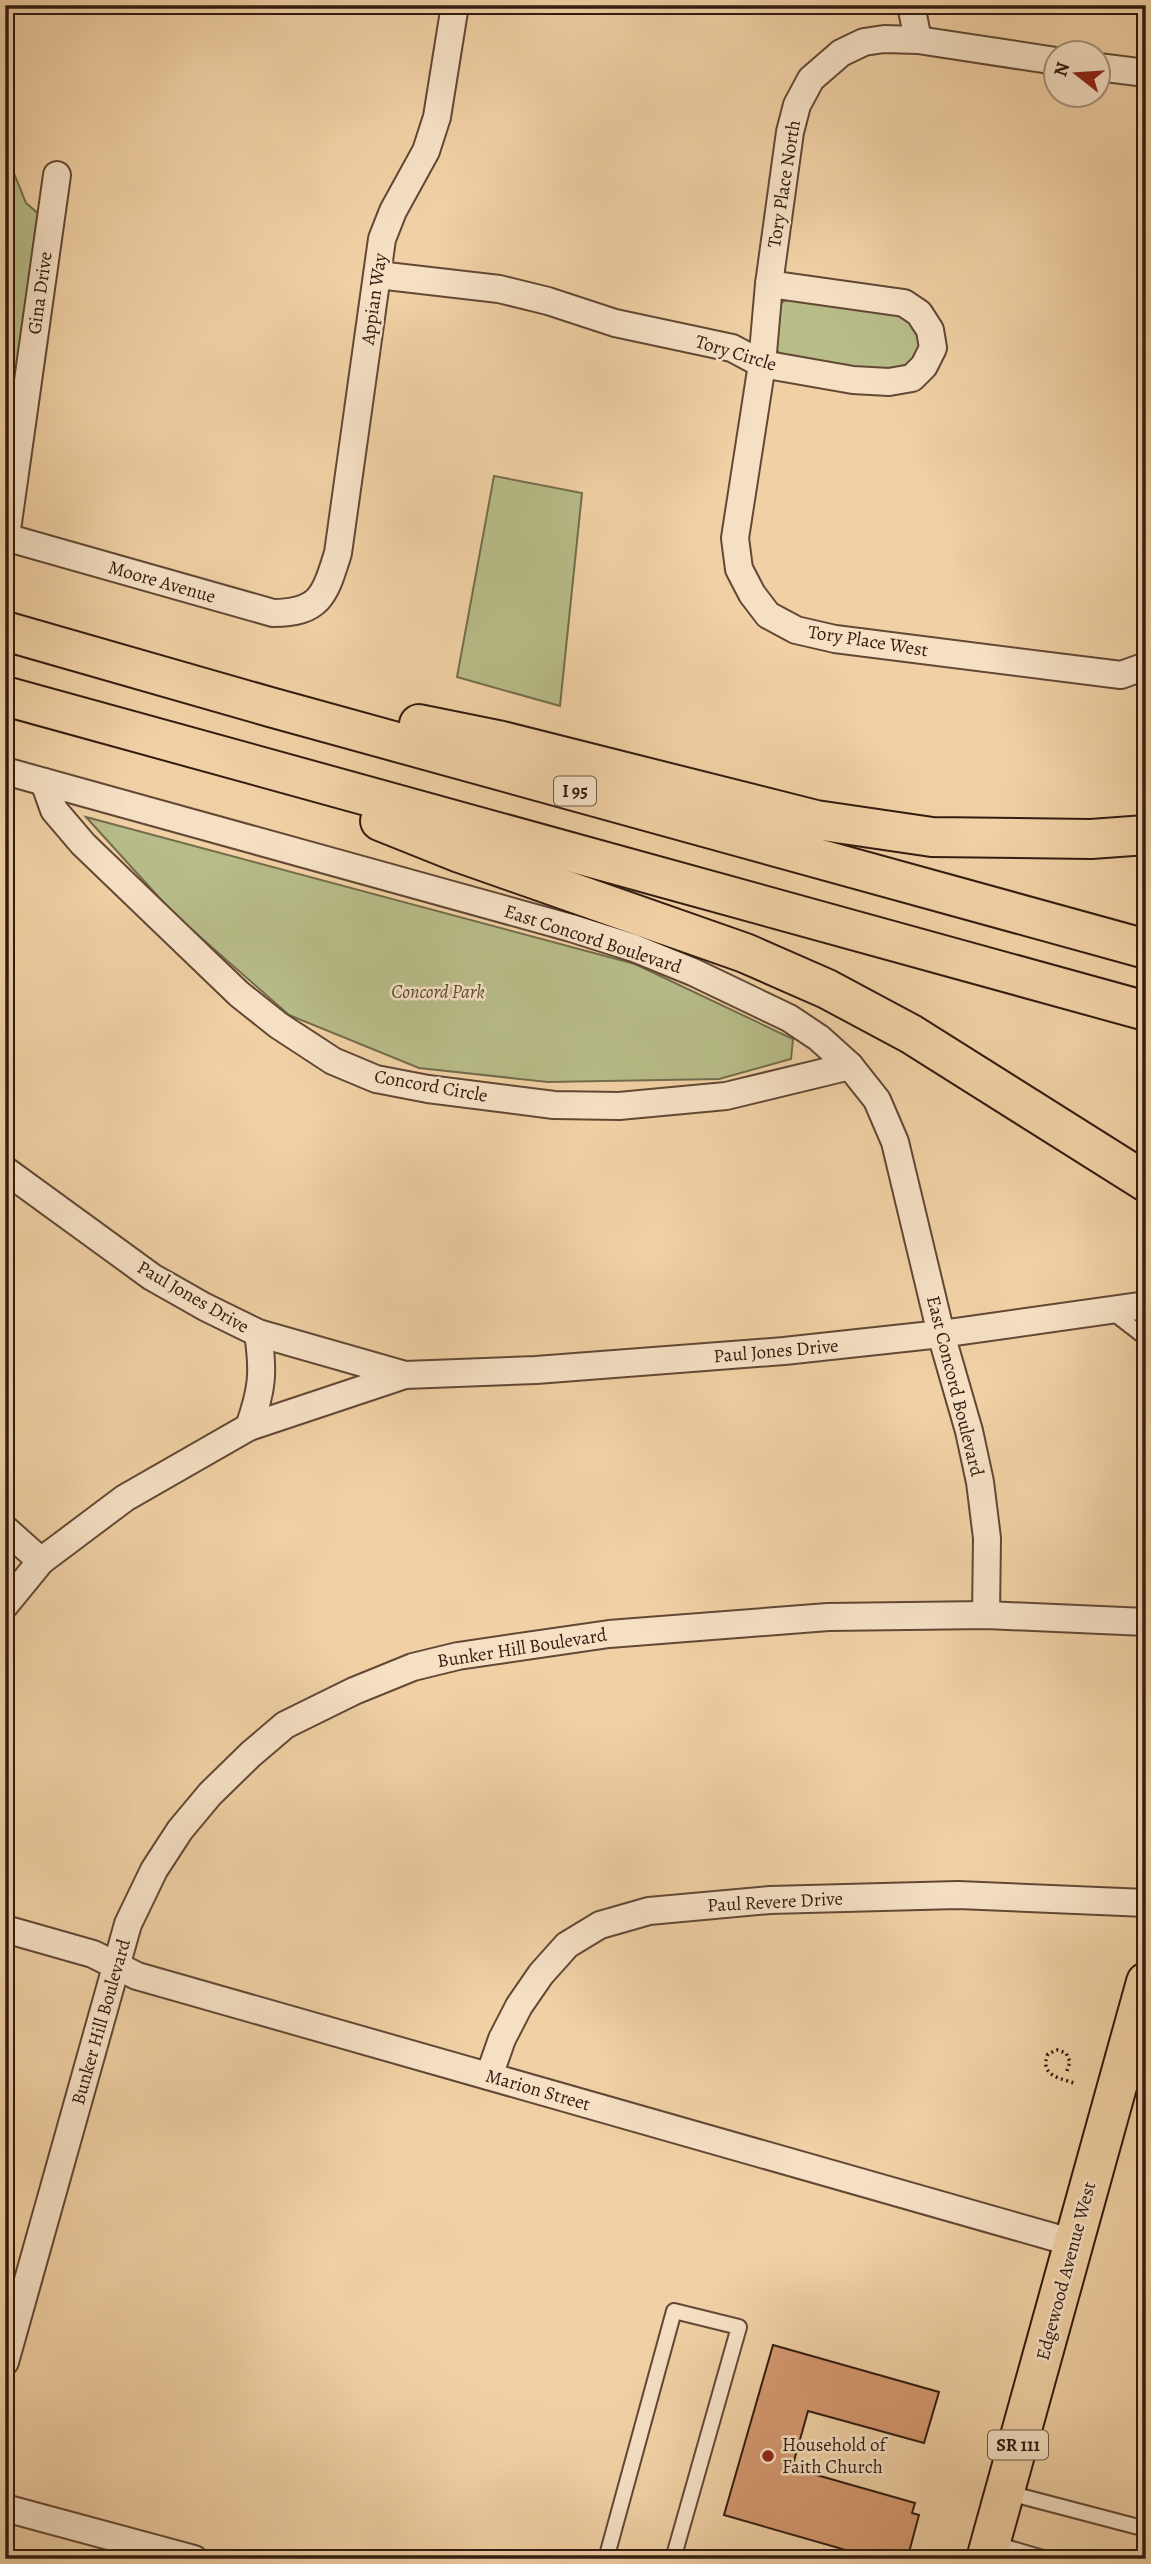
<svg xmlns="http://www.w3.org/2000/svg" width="1151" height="2564" font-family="Alegreya,serif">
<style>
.green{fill:#b7bc88;stroke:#746c4c;stroke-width:2}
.building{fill:#d5986f;stroke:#321b10;stroke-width:2}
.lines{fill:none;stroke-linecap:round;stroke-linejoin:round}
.service-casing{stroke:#624835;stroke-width:18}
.minor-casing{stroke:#624835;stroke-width:30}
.primary-casing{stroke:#321b10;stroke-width:42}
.motorway-casing{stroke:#321b10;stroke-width:42}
.path{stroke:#321b10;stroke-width:3.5;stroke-dasharray:2 3.5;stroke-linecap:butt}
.service{stroke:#f5e0c4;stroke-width:14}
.minor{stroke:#f5e0c4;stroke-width:26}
.primary{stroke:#f0d0a4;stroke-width:38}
.motorway{stroke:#f0d0a4;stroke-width:38}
.poi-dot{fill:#8f2418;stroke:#f5e0c4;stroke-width:2.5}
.labels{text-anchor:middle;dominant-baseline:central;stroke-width:5;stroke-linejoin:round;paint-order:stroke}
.shield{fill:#f5e0c4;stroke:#6c5646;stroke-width:2}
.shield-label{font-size:18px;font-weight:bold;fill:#321b10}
.street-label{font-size:19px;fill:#321b10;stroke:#f5e0c4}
.park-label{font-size:19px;font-style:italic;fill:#5a4b34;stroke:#f5e0c4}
.poi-label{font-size:19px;fill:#321b10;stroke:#f5e0c4;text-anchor:start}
</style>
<rect width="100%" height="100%" fill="#f0d0a4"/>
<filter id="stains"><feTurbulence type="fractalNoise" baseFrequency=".00286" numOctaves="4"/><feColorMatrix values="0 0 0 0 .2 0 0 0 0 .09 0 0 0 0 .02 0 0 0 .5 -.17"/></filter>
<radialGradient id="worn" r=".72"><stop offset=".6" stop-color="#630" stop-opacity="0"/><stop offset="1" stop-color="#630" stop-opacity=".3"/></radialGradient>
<g class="green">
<path d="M5,151l21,52 15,13 -36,265z"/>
<path d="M799,298l91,11 21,9 13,22 -6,21 -33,13 -100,-15c-18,-14 -12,-30 -10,-51l9,-7z"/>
<path d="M494,476l88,17 -22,213 -103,-29z"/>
<path d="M86,817l549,147 158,75 -2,20 -72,20 -171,3 -129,-14 -130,-53 -115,-101z"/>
</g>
<path class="building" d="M773,2345l166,47 -15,51 -116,-32 -16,57 123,35 -3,10 7,2 -11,41 -8,-2 -1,5h-22l-153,-44z"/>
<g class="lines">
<defs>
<g id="service">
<path d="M1111,1311l35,27"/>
<path d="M1005,2492l141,37"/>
<path d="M992,2543l54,16"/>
<path d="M606,2559l68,-248 65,16 -66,232"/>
</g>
<g id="minor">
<path d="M911,5l7,35"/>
<path d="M1056,61l-138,-21 -34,-1 -20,3 -23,11 -30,26 -14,26 -7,27 -21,152 -7,80 -27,174 4,31 13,25 16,21 28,15 39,9 286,36 25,-9"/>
<path d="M1098,67l48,6"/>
<path d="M378,275l121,14 49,12 67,22 117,25 30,16 91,16 36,2 23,-4 12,-12 9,-18 -3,-18 -11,-17 -15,-10 -135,-19"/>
<path d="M5,537l268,76c48,0 52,-19 65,-60l44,-314 11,-28 33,-60 11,-34 18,-112"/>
<path d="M6,537l51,-362"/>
<path d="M5,771l566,157 63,20 59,24 96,46 30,20 31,28 27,34 18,42 46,192 28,97 11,51 7,56 -1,77"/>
<path d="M44,782l10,28 29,34 156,150 39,31 55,36 43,18 52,10 126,16 65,1 107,-10 124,-30"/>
<path d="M5,1170l147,107 53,30 53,26 147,42 131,-5 248,-19 157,-17 205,-29"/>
<path d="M249,1427c13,-37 15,-54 9,-94"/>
<path d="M5,1529l36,32"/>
<path d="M5,1605l36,-44 84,-63 124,-71 156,-52"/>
<path d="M5,1929l88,25 44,22 937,267"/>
<path d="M489,2076l13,-37 17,-33 22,-32 26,-29 33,-20 49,-14 121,-11 188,-5 188,8"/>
<path d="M5,2362l123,-438 26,-54 26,-40 30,-36 41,-40 34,-29 69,-34 59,-24 45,-11 151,-22 219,-17 158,-2 160,7"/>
<path d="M5,2508l189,51"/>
</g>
<path id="primary" d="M986,2559l160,-577"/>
<g id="motorway">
<path d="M5,631l265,76 876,242"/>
<path d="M5,696l1141,315"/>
<path d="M419,724l79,16 318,80 116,17 159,2 55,-4"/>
<path d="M380,821l80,32 285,100 82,36 84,45 235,148"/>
</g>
</defs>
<use href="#service" class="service-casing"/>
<use href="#minor" class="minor-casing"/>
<use href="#primary" class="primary-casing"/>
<use href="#motorway" class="motorway-casing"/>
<path class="path" d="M1067,2071l3,-9 -4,-9 -9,-3 -9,4c-9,21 11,24 26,29"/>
<use href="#service" class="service"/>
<use href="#minor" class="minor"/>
<use href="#primary" class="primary"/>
<use href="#motorway" class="motorway"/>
</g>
<circle class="poi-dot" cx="768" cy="2456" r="7"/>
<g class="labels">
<g class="shield">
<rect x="554" y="776.5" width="42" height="29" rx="5"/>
<rect x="988" y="2430.5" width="60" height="29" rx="5"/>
</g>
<g class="shield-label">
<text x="575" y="791">I 95</text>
<text x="1018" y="2445">SR 111</text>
</g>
<g class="street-label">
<text transform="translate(784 184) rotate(-81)">Tory Place North</text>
<text transform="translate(40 293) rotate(-82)">Gina Drive</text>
<text transform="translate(374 299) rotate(-82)">Appian Way</text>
<text transform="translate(736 353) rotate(17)">Tory Circle</text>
<text transform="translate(162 582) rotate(16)">Moore Avenue</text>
<text transform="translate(868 641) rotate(9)">Tory Place West</text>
<text transform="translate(593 939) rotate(18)">East Concord Boulevard</text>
<text transform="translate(431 1086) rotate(10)">Concord Circle</text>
<text transform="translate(193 1297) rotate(30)">Paul Jones Drive</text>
<text transform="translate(776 1351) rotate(-5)">Paul Jones Drive</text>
<text transform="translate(955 1386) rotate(76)">East Concord Boulevard</text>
<text transform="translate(522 1648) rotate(-9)">Bunker Hill Boulevard</text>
<text transform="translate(775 1902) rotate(-3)">Paul Revere Drive</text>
<text transform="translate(101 2022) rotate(-74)">Bunker Hill Boulevard</text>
<text transform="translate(538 2090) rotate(16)">Marion Street</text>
<text transform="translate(1066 2271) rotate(-75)">Edgewood Avenue West</text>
</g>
<g class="park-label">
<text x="438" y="992">Concord Park</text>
</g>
<g class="poi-label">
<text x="782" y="2445">Household of<tspan x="782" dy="22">Faith Church</tspan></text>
</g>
</g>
<rect width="1151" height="2564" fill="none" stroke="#f0d0a4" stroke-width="28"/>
<rect x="7" y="7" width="1137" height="2550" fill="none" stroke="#321b10" stroke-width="3.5"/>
<rect x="14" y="14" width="1123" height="2536" fill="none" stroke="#321b10" stroke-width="2"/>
<g transform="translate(1077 74) rotate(287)"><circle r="33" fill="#f5e0c4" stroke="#a7917c" stroke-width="2"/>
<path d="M0-5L12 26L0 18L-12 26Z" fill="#8f2418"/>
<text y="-10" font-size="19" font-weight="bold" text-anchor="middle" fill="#321b10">N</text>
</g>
<rect width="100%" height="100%" filter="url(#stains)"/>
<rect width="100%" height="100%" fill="url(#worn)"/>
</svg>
